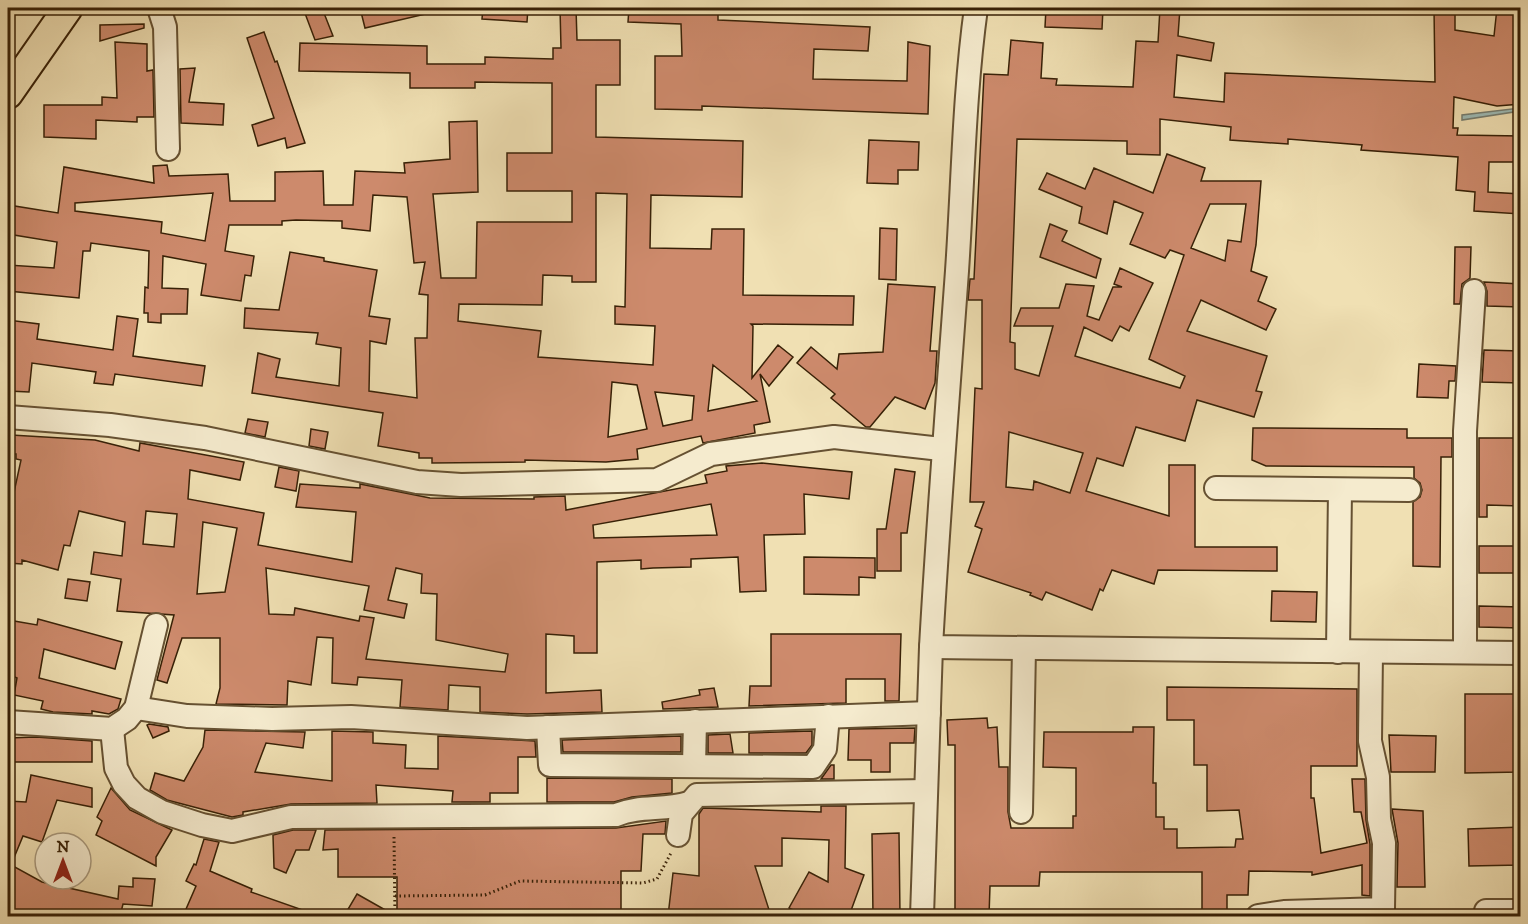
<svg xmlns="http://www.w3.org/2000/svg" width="1528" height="924" font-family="'IM FELL DW Pica',serif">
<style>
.water{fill:#9dbbb6;stroke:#757d70;stroke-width:1.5}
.building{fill:#cd8a6c;stroke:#382107;stroke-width:1.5;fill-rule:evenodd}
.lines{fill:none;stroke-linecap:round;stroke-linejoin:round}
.minor-casing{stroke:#665132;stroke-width:26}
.major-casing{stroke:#382107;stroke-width:32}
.path{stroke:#382107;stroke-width:3;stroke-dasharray:1.5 3;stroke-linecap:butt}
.minor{stroke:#f5ebce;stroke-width:22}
.major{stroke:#f0e0b3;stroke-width:28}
</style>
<rect width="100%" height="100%" fill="#f0e0b3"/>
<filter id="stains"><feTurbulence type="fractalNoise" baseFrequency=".00333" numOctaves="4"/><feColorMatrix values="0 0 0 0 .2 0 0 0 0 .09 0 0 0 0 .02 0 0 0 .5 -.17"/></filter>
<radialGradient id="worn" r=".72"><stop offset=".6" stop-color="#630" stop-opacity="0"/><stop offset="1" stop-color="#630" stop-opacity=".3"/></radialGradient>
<path class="water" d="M1520,108v3l-58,9v-5z"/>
<g class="building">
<path d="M303,8h19l11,28 -18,4z"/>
<path d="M360,8h69l1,5 -65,15z"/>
<path d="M483,8h45l-1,14 -45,-3z"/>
<path d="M560,8h16l1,32h43v45h-24v52l147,4 -1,56 -91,-2 -1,53 61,1 1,-20h32l-1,66 111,1 -1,29 -102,-1 2,2 -1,52 26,-33 15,12 -24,29 -9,-12 10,48 -16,3 1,8 -52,10 -2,-7 -64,13 1,10 -32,3 -81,-2v2l-93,1v-5h-13v-5l-41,-7 5,-33 -131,-20 6,-40 22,6 -4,18 63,9 2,-38 -25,-4 2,-11 -74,-5 1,-20 34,2 11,-58 34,6v3l53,9 -8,46 21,3 -4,25 -16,-3 -1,50 48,7 -2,-60h12l1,-43 -9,-1 6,-32 -11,1 -7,-66 -34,-2 -3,36 -28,-3v-7l-46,-1 -14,1v4h-53l-4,26 29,5 -3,20 -6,-1 -4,26 -40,-6 5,-31 -43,-8 -1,32 26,1 -1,25h-26v9l-13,-1v-9h-4l1,-26 3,1 1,-37 -58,-8 -1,8h-7l-4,47 -71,-7v-26l46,3 3,-26 -49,-8v-29l50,8 6,-46 90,16 -1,-17 14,-1 2,11 59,-2 2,27h45v-29l48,-1 1,34h29l2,-34 50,2 -1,-10 46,-4 -1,-37 28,-1 1,71 -45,2 8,84h35l1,-56h95v-31h-65v-38h45v-70l-77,-1v6h-65v-15l-111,-2 1,-28 127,3v18h58v-7l68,2v-11h8zM213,193l-8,48 -44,-8 1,-11 -87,-11v-8zM596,193l31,1 -2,113 -10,-1v18l40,2 -2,39 -115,-8 3,-26 -83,-10 1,-17 83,1 1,-30 29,1v6h24zM713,365l30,24 14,12 -49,10zM612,382l25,3 10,44 -39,8zM655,392l39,4 -2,24 -29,6z"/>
<path d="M629,8h89v12l152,7 -2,24 -54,-2 -1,30 94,2 1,-39 22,4 -2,68 -226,-8v4l-47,-1v-53h27l-1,-32 -53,-2z"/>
<path d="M1046,8h57l-1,21 -57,-2z"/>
<path d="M1160,8h20l-2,28 36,7 -3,18 -34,-6 -3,42 50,5 1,-29 210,9 -1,-74h21v22l39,6 3,-28h24v96l-24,2 -43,-9 -1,31h5l-1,7 64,1v26h-32l-1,30 33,2v20l-47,-3 1,-19 -19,-2 2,-33 -97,-7 1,-5 -74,-6v5l-58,-4 1,-13 -71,-8v36l-33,-1v-13l-110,-2 -7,203 5,1v26l24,7 14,-50h-39l7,-18h38l7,-24 28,2 -7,30 12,4 14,-33h9l-8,-3 6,-16 33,15 -24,48 -9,-5 -8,15 -28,-14 -9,29 105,32 5,-12 -36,-17 35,-104 -14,-5 -5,8 -35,-14 13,-31 -29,-12 -7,33 -28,-11 3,-16 -43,-18 8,-16 38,16 9,-21 59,25 14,-39 38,14 -4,13h60l-5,64 -5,26 16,6 -9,24 18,8 -10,21 -65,-30 -14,31 80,25 -11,35 6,1 -8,25 -57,-17 -12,41 -49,-14 -13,39 -26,-8 -11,33 83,25v-51h26v82h82v24l-119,-1 -4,14 -42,-14 -9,21 -3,-2 -8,21 -46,-18 -4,8 -12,-5 1,-2 -63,-21 14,-43 -7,-3 9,-24h-14l5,-114 7,1v-89h-14l2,-21h4l10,-205 24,1 3,-35 32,3 -2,35 16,1 -1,6 77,2 3,-46 22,1zM1210,204h36l-5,38 -13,-2 -3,21 -34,-13zM1009,432l74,21 -13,40 -36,-12 -1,9 -27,-3z"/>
<path d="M144,24v4l-44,13v-16z"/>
<path d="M264,32l11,30 2,-1 28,82 -18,5 -2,-10 -27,8 -6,-21 22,-7 -27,-80z"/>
<path d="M115,42l32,2v27l6,-1 1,47h-17v5l-41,-2v19l-52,-2v-32h58v-8l15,1z"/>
<path d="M195,68l-6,34 35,2 -1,21 -42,-2 -1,-54z"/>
<path d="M869,140l50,2 -1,28h-20v14l-31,-1z"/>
<path d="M1050,224l17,7 -5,10 39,18 -5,19 -56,-21z"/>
<path d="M880,228l17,1 -1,51 -17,-1z"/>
<path d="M1455,247h16l-1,31 -8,6 -2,20h-6z"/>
<path d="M1484,282l37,2v23l-34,-1v-15z"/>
<path d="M888,284l47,3 -5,64h7l-2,32 -10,26 -30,-12 -25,30h-4l-35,-29 4,-4 -38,-31 14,-16 26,22 2,-15 44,-2z"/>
<path d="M117,316l21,3 -5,37 72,10 -3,20 -87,-12 -2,11 -19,-2 2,-11 -64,-9 -3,29 -21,-1v-71l31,4 -2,15 76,11z"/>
<path d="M1484,350l37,1v32l-39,-1z"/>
<path d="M1419,364l37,2 -1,15h-6l-1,17 -31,-1z"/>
<path d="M248,419l20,3 -3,15 -20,-4z"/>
<path d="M1253,428l154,1v9h45v19h-11l-1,110 -27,-1v-64l7,-5 2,-7 -2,-7 -6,-5v-11l-148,-1 -14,-6z"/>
<path d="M311,429l17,3 -3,17 -16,-3z"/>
<path d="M11,435l84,5 44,11 1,-8 104,19 -4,18 -50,-10 -2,29 76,14 -6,32 94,17 4,-50 -60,-5 4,-23 60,4v-4l70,14 104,1v-2l31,-1 1,14 141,-27 -2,-8 22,-4 -1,-5 36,-3 90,9 -3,27 -45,-5 1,40 -41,1 2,56 -26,1 -2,-35 -47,2v8l-38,1 -12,1v-9l-44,2v91h-23v-17l-28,-2v59l55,-3 1,22 -75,2 -47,-2v-25l-31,-2 -1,25 -48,-3 2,-27 -44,-3 -1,8 -25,-2 1,-45 -16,-1 -6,48 -23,-4 -1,24 -71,-1 4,-16v-50h-38l-15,45 -10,-3 17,-65 -57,-4 4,-32 -30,-5 3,-22 28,4 3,-34 -46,-11 -9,35 -6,-1 -6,25 -36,-10v4l-14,-1v-43l13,-60 -5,-1v-5h-7zM711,504l6,31 -123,3 -1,-13zM146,511l31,3 -3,33 -31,-3zM203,522l34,6 -12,64 -28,2zM266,568l103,18 -5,24 40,8 3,-14 -19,-4 8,-32 26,6 -1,19 16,1 -1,46 72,14 -3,18 -139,-13 8,-41 -14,-2 -1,5 -64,-13 -1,7 -25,-1z"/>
<path d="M1479,438h42v68l-34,-1v12h-8z"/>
<path d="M279,467l20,4 -3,20 -21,-4z"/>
<path d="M895,469l20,3 -8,61h-6v38h-24v-42h9z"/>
<rect x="1479" y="546" width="42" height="27"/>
<path d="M804,557l71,1v20l-16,-1v18l-55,-1z"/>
<path d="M68,579l22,3 -3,19 -22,-3z"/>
<path d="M1272,591l45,1 -1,30 -45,-1z"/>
<path d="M1479,606l42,1v21l-42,-1z"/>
<path d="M38,619l84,23 -7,27 -71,-20 -5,29 82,21 -3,10 -9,5 -17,-3v3l-39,-2 -12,-3 2,-8 -29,-6 3,-17 -9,-4v-54l29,5z"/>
<path d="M771,634h130l-2,67h-14v-22h-39v24l-97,3 1,-20h21z"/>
<path d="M1167,687l190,2v77h-46v32h3l7,55 46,-10 -6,-31h-7l-2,-33h13l1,41 4,24v52l-8,-1v-30l-50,10v-3l-63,-1 -1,24h-21v21h-25v-44h-162l-1,14h-49l-1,30h-34v-171h-7l-1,-25 40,-2 1,10 9,-1 2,40h9v45l3,16h62v-12h3v-48l-33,-1 1,-35h89v-5h21l-1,56h3v34h8v12h13v19l58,-1 1,-8h7l-4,-29 -32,1v-46h-13v-45h-27z"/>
<path d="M714,688l4,19 -55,2 -1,-7 38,-7 -1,-5z"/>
<path d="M1465,694h56v78l-56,1z"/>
<path d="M149,724l19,3 1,4 -16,7 -6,-13z"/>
<path d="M915,728l-1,15h-24v29h-19v-12h-23l1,-31z"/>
<path d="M205,730l100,2 -2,16 -37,-5 -11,29 77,9v-50l41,1v11l33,2 -1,23 33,1v-33l97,5 1,16h-18v36h-28v9h-38l1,-11 -77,-6 1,18 -86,1 -48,8v3l-11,2 -65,-17 -17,-10 5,-17 29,8 19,-34z"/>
<path d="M812,731v14l-6,8h-57v-20z"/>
<path d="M730,734l3,19h-25v-18z"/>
<path d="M1389,735l47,1 -1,36h-44z"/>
<path d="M681,736v16h-118l-1,-12z"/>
<path d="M36,737l56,4v21h-84v-24z"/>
<path d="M831,765h3v14h-13z"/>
<path d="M31,775l61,13v19l-35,-7 -15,42 -19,-6 -12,29 31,17 76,17 1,-13 14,1v-9l22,1 -3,27 -29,-2 -3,12h-31l-20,-4v4h-61v-115l18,1z"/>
<path d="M547,778l125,1v14l-40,4 -18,5h-67z"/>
<path d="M111,788l19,22 42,20 -16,27v9l-60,-31 6,-14 -5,-4z"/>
<path d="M821,806h25l-1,62 19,7 -15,41h-45l-15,-8 20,-36 19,10 1,-42 -47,-2v28h-27l16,50h-103l5,-43 26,3v-62l4,-6 118,4z"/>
<path d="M1392,809l31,2 2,76h-28l1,-44z"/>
<path d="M666,821l-1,13h-22l-2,37h-20v43l-224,2v-39h-59v-28l-15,1 2,-20 291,-2z"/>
<path d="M1521,827v38l-52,1 -1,-37z"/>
<path d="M293,830h23l-7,20h-13l-10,23 -12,-5 -1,-33z"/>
<path d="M899,833l1,83h-27l-1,-82z"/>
<path d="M204,839l15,3 -9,29 42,18 -1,3 63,22v2h-131l13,-30 -10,-5 8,-17 2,1z"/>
<path d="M357,894l39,22h-52z"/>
</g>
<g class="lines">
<defs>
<g id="minor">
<path d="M159,8l6,19 3,122"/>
<path d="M976,8c-12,87 -13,175 -19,263 -9,125 -19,251 -26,376l589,6"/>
<path d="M8,417l102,8 95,13 212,44 44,3 196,-5 54,-26 123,-17 107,12"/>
<path d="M1216,488l193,2"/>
<path d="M1338,652l2,-162"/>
<path d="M1465,652v-221l9,-140"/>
<path d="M136,708l51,8 85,3 79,-2 176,11 402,-15"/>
<path d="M8,722l104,7 15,-10 9,-11 20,-83"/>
<path d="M548,727l2,38 263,2 12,-18 3,-33"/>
<path d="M112,729l4,39 8,16 13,14 25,14 40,13 30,6 59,-14 325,-2c24,-10 48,-4 73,-12"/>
<path d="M694,766l1,-45"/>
<path d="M1021,812l3,-164"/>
<path d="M678,835l3,-21 16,-19 229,-4"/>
<path d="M1486,911h34"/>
<path d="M922,916l9,-269"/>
<path d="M1258,916l26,-4 99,-3 1,-66 -5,-24 -1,-42 -8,-36 1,-89"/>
</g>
<path id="major" d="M8,94l60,-86"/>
</defs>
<use href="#minor" class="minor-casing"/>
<use href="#major" class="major-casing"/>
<g class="path">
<path d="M394,837l1,79"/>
<path d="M395,896l90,-1 35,-14 123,2 14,-4 14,-26"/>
</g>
<use href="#minor" class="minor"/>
<use href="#major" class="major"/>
</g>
<rect width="1528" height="924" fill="none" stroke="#f0e0b3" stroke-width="30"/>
<rect x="9" y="9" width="1510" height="906" fill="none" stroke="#382107" stroke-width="3"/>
<rect x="15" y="15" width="1498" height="894" fill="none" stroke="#382107" stroke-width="1.5"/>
<g transform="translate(63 861)"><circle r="28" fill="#f5ebce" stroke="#a99a7e" stroke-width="1.5"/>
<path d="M0-4.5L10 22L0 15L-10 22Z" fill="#8f2418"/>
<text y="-9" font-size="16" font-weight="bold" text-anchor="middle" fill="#382107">N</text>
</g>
<rect width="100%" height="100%" filter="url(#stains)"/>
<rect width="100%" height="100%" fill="url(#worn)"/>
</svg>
